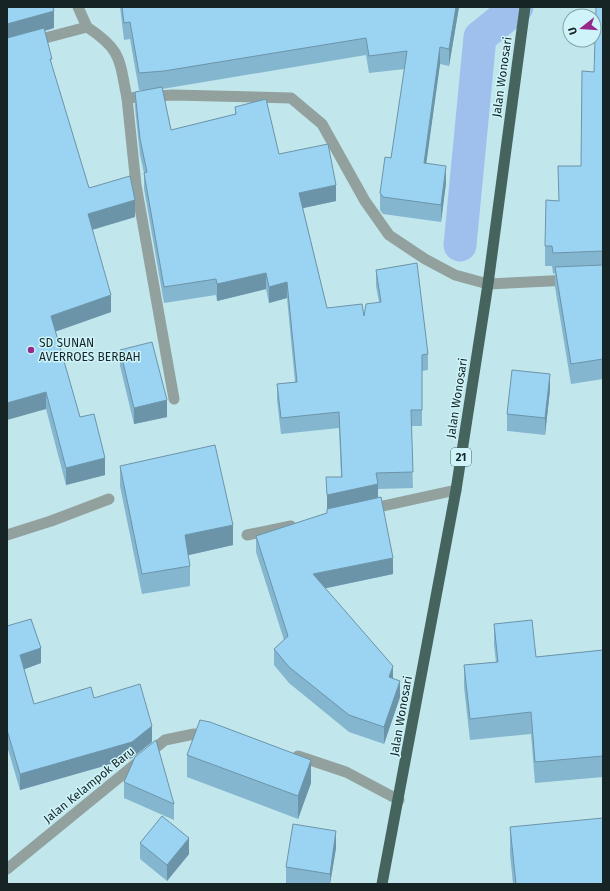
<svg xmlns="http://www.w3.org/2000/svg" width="610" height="891" font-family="'Fira Sans',sans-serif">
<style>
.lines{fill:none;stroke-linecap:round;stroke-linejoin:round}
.canal{stroke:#9fc0ed;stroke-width:33}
.service{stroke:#92a19e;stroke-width:11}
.minor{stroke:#92a19e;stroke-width:11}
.trunk{stroke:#46645e;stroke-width:11}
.wall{fill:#84b6d0}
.shaded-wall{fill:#6c94a9}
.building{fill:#9ad4f2;stroke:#6c94a9}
.poi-dot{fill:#952889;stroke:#cef4f9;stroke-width:1.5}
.labels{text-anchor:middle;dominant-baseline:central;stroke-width:3;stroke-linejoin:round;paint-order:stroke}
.shield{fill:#cef4f9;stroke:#4d6265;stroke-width:1}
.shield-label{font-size:11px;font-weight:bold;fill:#162426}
.street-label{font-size:12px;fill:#162426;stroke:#cef4f9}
.poi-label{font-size:12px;fill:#162426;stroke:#cef4f9;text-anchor:start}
</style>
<rect width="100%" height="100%" fill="#c1e7ec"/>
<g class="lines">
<path class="canal" d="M460,245l20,-208 37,-30"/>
<path class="service" d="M488,284l82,-4"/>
<g class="minor">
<path d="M78,7l9,20"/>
<path d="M7,48l80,-21c35,23 32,32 40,71l46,-3 118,3 31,26 43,77 24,34 36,24 30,16 33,9"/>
<path d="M127,98l9,87 38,214"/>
<path d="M369,509l87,-19"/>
<path d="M7,535l44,-14 58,-22"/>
<path d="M247,535l44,-9"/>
<path d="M298,756l48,16 53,28"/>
<path d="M7,869l158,-129 29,-6 15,3"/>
</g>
<path class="trunk" d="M382,884l74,-394 32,-206 37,-277"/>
</g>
<g class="wall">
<path d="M7,7l47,21 -9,3 7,35 37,122 46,29 -43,13 19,82 -56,20 25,85 25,58 -39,10 -20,-76z"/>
<path d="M120,7h339l-10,59 -9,-2 -14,99 20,20 -5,39 -58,-8 -3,-4v-17l11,-35 14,-89 -36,4 -3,-18 -204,34 9,41 64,-16v-7l44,47 57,47 -33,7 24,100 37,8 15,-14 -3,-16v-16l52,84v16l-6,1v55h-11l2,62 -35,1v9l15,76 -68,14 68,90 7,19 -16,47 -35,-12 -60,-49 -15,-18v-16l10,-9 -28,-88v-16l71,-23 14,-36 -2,-49 -58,6 -4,-34v-16l18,-2 -8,-84 -18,5 -3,-14 -49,12 -1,-6 -52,8 -20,-114v-16l-4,-18 -5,-47v-16l13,-2h-9l-9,-51 -6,1z"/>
<path d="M603,7v372l-32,5 -16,-97v-14l-2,1 -1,-8h-7v-20l14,-45 -1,-35h23l13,-94z"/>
<path d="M120,350l47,67 -33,7 -14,-58z"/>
<path d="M550,390l-5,45 -38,-4v-17z"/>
<path d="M120,466l113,79 -45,10 2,11v20l-48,8 -22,-108z"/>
<path d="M494,624l42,33 67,-7v127l-68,6 -4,-49 -61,6 -6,-53v-22l32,-3 -2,-17z"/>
<path d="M7,626l34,37 -17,6 10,35 60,-6 58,44 -20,16 -112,32 -13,-44z"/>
<path d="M187,755l124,28 -13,36 -111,-42z"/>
<path d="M124,782l50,22v16l-50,-22z"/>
<path d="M510,827l93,57h-90l-3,-30z"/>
<path d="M140,843l49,11 -22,27 -27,-22z"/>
<path d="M336,848l-6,36h-44v-17z"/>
</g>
<g class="shaded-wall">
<path d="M456,7h3l-10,59v-17z"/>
<path d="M54,11v17l-47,13v-17z"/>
<path d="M440,47v17l-16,116v-17z"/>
<path d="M446,166v17l-5,39v-17z"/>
<path d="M336,185v16l-37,8v-16z"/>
<path d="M135,200v17l-47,14v-17z"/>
<path d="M266,273v16l-49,12v-17z"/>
<path d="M287,282v16l-18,5v-16z"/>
<path d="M111,295v17l-60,21v-17z"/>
<path d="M550,374v16l-5,45v-17z"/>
<path d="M46,392v17l-39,11v-17z"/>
<path d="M167,400v17l-33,7v-16z"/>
<path d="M105,458v17l-39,10v-17z"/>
<path d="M378,484v16l-51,11v-16z"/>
<path d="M233,525v20l-48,11v-21z"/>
<path d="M393,558v16l-80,17v-17z"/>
<path d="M41,648v15l-21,8v-16z"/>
<path d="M393,666v16l-4,-5z"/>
<path d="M400,681v16l-16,47v-17z"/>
<path d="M152,726v16l-20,16 -112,32v-16z"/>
<path d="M311,760v23l-13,36v-23z"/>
<path d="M336,831v17l-6,36v-10z"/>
<path d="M189,838v16l-22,27v-16z"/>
</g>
<g class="building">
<path d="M7,7h46l1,4 -47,13z"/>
<path d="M122,7h334l-7,42 -9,-2 -16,116 22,3 -5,39 -58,-8 -3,-4 5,-36 6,1 16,-107 -38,5 -3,-18 -202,33 -25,2 -9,-51 -6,1z"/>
<path d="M596,7h7v244l-50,2 -1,-7h-7l1,-46 13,1 -1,-35h23l1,-95 12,1z"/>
<path d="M44,28l8,31h-2l39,129 41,-12 5,24 -47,14 23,81 -60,21 29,101 14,-3 11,44 -39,10 -20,-76 -39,11v-365z"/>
<path d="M162,87l9,43 65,-16 -1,-7 31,-8 13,55 49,-10 8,41 -37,8 28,115 35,-4 2,12 2,-12 15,-2 -5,-32 41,-7 11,91 -6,1v55h-11l2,62 -37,1 2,11 -51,11 -1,-18h16l-3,-65 -58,6 -4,-34 20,-2 -10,-100 -18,5 -3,-14 -49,11 -1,-5 -52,8 -20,-114 3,-1 -7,-33 -5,-47z"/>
<path d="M603,265v94l-32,5 -16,-97z"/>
<path d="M152,342l15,58 -33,8 -14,-58z"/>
<path d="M512,370l38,4 -5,44 -38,-4z"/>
<path d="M215,445l18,80 -48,10 5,31 -48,8 -22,-108z"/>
<path d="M381,497l12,61 -80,16 80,92 -4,11 11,4 -16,46 -35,-12 -60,-48 -15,-18 14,-13 -32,-100 71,-23v-4z"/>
<path d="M31,619l10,29 -21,7 14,49 57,-17 3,11 46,-14 12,42 -20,16 -112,32 -13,-44v-104z"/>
<path d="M532,620l4,37 67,-7v106l-68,6 -4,-50 -61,7 -6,-54 34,-3 -4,-38z"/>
<path d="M200,720l10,2 101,38 -13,36 -111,-41z"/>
<path d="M156,740l18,64 -50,-22 11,-25z"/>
<path d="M162,816l27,22 -22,27 -27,-22z"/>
<path d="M603,818v66h-87l-6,-57z"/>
<path d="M293,824l43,7 -6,43 -44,-7z"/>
</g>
<circle class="poi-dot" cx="31" cy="350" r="4"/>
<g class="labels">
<rect class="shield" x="451" y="448" width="20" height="18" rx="3"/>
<g class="shield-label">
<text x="461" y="457">21</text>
</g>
<g class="street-label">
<text transform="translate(502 77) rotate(-82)">Jalan Wonosari</text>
<text transform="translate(457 398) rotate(-81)">Jalan Wonosari</text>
<text transform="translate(401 716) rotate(-80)">Jalan Wonosari</text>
<text transform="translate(89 785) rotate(-39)">Jalan Kelampok Baru</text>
</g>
<g class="poi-label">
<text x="39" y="343">SD SUNAN<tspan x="39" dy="14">AVERROES BERBAH</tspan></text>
</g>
</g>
<rect width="610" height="891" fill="none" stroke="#162426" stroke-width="16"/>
<g transform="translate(582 28) rotate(253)"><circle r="19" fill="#cef4f9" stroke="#84a1a5"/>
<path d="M0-3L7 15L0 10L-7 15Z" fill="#952889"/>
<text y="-6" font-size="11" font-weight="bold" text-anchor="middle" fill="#162426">U</text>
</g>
</svg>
